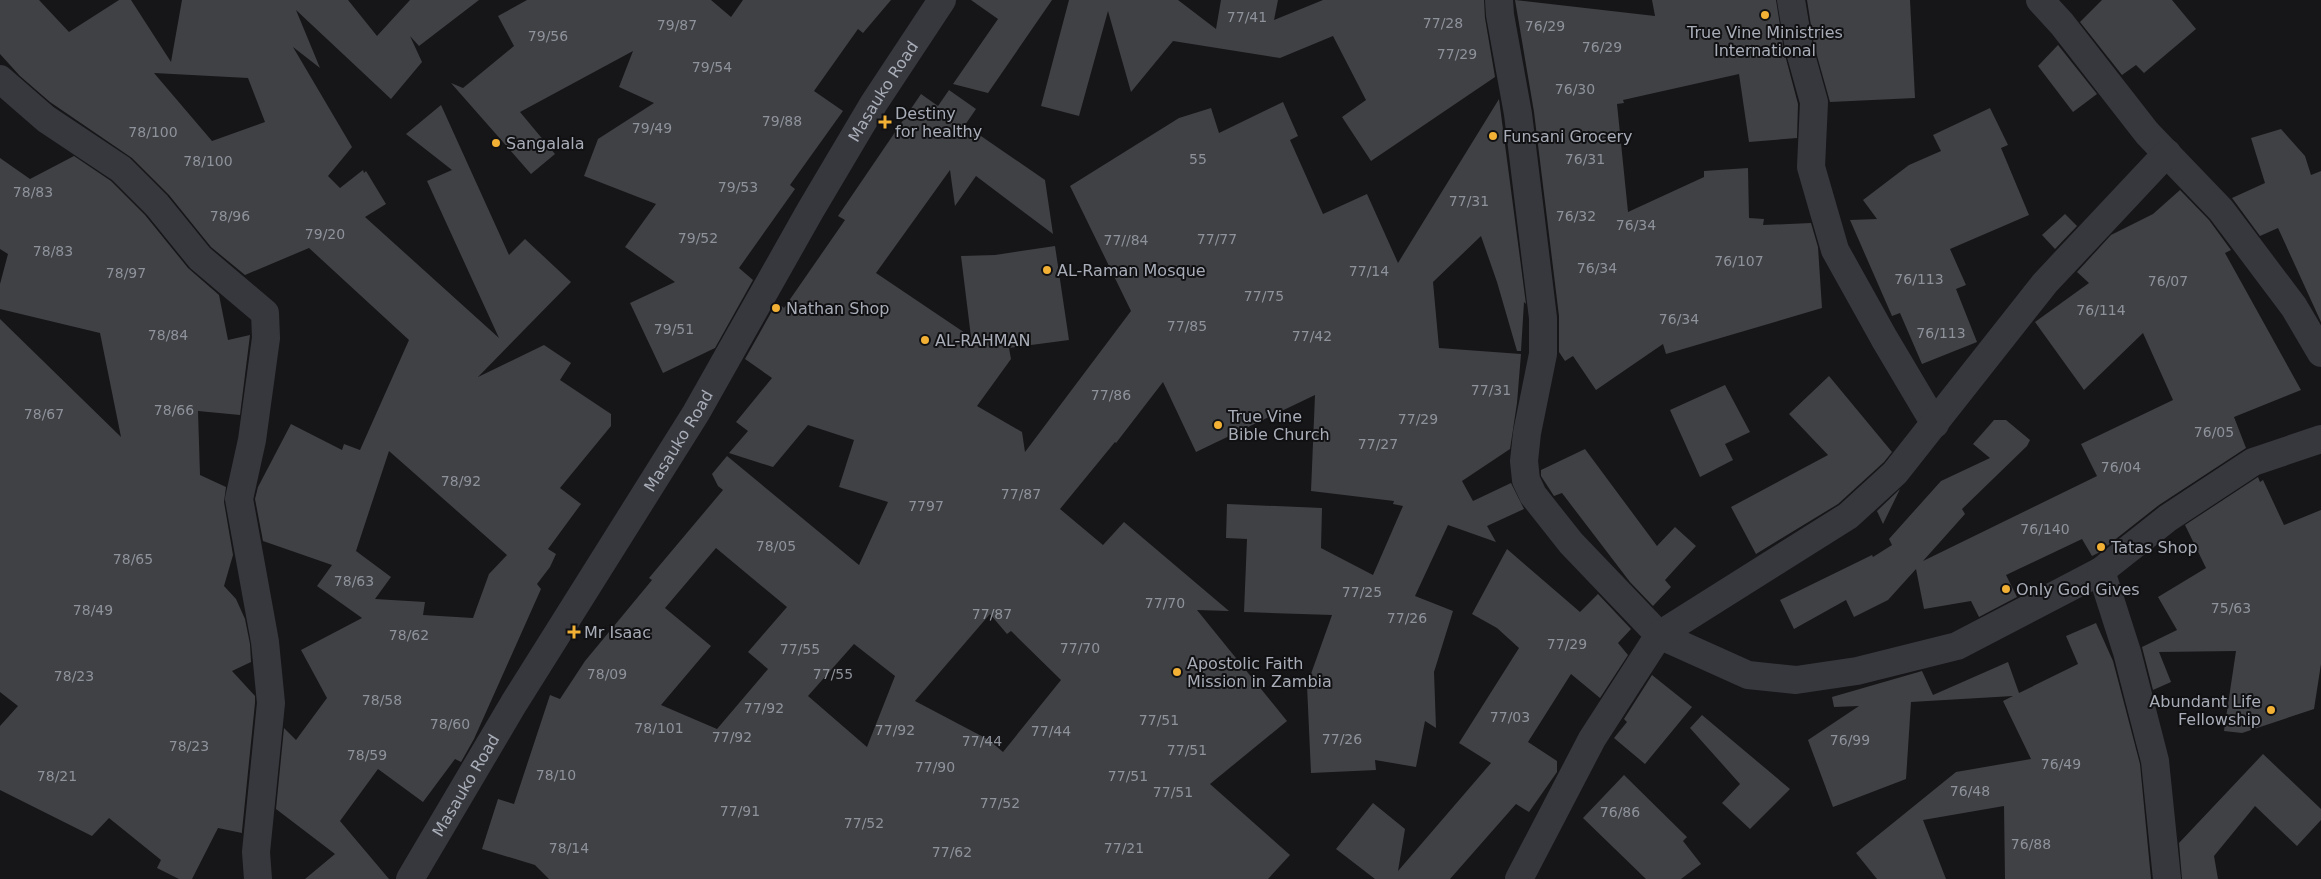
<svg xmlns="http://www.w3.org/2000/svg" width="2321" height="879" font-family="'DejaVu Sans',sans-serif">
<style>
.building{fill:#404145;fill-rule:evenodd}
.lines{fill:none;stroke-linecap:round;stroke-linejoin:round}
.minor{stroke:#37383d;stroke-width:28}
.poi-dot{fill:#f2b134;stroke:#111113;stroke-width:2}
.labels{text-anchor:middle;dominant-baseline:central;stroke-width:4;stroke-linejoin:round;paint-order:stroke}
.number-label{font-size:14px;fill:#8e929b}
.poi-label{font-size:16px;fill:#a8adb8;stroke:#111113;text-anchor:start}
.street-label{font-size:16px;fill:#a8adb8;stroke:#111113}
</style>
<rect width="100%" height="100%" fill="#161618"/>
<g class="building">
<path d="M0,0h39l30,32 50,-32h12l40,62 11,-62h166l29,36 33,-36h69l-60,46 -9,-10 12,26 -31,37 -95,-89 24,58 -27,-21 59,100 -24,29 12,12 23,-18 1,3 2,-2 20,33 -21,13 134,121 -72,-157 25,-11 -46,-36 35,-29 68,150 16,-16 46,43 -93,95 66,-32 27,18 -11,17 51,34v12l-51,62 21,16 -33,45 8,5 -6,13 -13,17 4,5 -67,150 -13,23 -6,-3 -32,43 -45,-33 -38,52 49,58h-84l30,-25 -59,-45 8,-81 12,12 31,-42 -26,-48 61,-32 -45,-32 15,-21 -69,-24 -8,-42 3,-12 33,-63 51,26 2,-6 16,6 49,-110 -100,-92 -64,27 -34,-28 -42,-52 -37,-37 -82,-56 -30,-26 -20,-22zM154,73l94,5 17,44 -53,19zM389,451l118,104 -18,19 -16,44 -50,-3 2,-13 -50,-3 16,-22 -35,-26z"/>
<path d="M527,0h184l20,17 12,-17h148l-28,33 -5,-4 -44,62 29,20 -53,74 5,4 -56,79 14,12 -38,68 -52,25 -33,-70 45,-21 -50,-35 31,-43 -72,-28 14,-37 56,-36 -35,-16 14,-36 -113,61 35,42 -24,20 -80,-91 12,5 51,-42 -16,-30z"/>
<path d="M971,0h81l-64,93 -35,-9 45,-65z"/>
<path d="M1069,0h109l38,29 5,-29h57l-4,20 49,-20h161l1,18 10,59 -124,84 -29,-44 24,-17 -33,-64 -53,22 -107,-17 -42,51 -23,-81 -29,105 -38,-10z"/>
<path d="M1515,0l140,16 -3,-16h124l8,51 14,53 -1,34 -48,4 -10,-68 -116,26 1,3 -7,1 11,108 76,-35v-6l44,-3 1,50 15,1 -1,6 48,-2 7,24 4,61 -156,46 -3,-10 -67,46 -23,-34 -8,5 -6,-9v-36l-25,-204z"/>
<path d="M1807,0h103l5,98 -85,4 -16,-57z"/>
<path d="M2102,0h70l24,29 -52,44 -8,-8 -14,10 -42,-53z"/>
<path d="M2058,45l39,49 -24,18 -35,-46z"/>
<path d="M949,90l27,19 -11,16 80,55 8,54 -77,-58 -21,30 -5,-36 -74,103 95,64 -10,-81 34,-1 60,-9 14,94 -60,8 2,11 -34,47 45,26 3,20 106,-141 -61,-125 109,-68 32,-10 8,25 64,-31 15,34 -8,4 33,74 44,-20 31,69 101,-164 27,205 -2,-2 -3,49h-4l-20,-69 -16,-46 -48,46 6,66 82,6 -4,49 -7,46 -48,32 11,20 38,-18 13,26 -37,17 9,16 -48,-17 -33,71 38,15 -19,61 2,56 -11,-7 -9,46 -41,-7 1,10 -65,3 -4,-88 25,-70 -88,-3 3,-73 -21,-1 1,-34 95,4 -1,40 52,27 30,-69 -10,-2 1,-3 -83,-10 4,-96 -119,57 -33,-70 -47,61 -1,-1 -55,67 43,36 21,-23 105,89 -32,-1 90,111 -77,63 80,71 -22,24h-719l-14,-14 -53,-16 16,-50 16,5 36,-109 10,4 25,-38 67,-81 -3,-2 74,-88 -5,-4 -6,-12 15,-18 132,109 29,-63 -49,-15 15,-47 -46,-15 -35,42 -44,-14 19,-22 -12,-9 36,-44 -27,-19 32,-57 7,6 61,-88 -7,-4 83,-122 17,12zM716,548l71,59 -39,45 20,17 -51,60 -56,-24 50,-59 -46,-38zM990,614l17,20 4,-3 50,49 -58,72 -14,-12 -74,-39zM854,644l41,32 -28,71 -59,-51z"/>
<path d="M1990,108l18,37 -7,3 28,67 -79,34 16,36 -10,4 21,53 -55,22 -22,-51 -8,3 -42,-96 27,-1 -14,-19 46,-35 32,-14 -8,-16z"/>
<path d="M2281,129l24,27 6,19 10,-4v151l-43,-94 -18,8 -28,-38 33,-15 -14,-45z"/>
<path d="M74,156l37,25 34,34 43,53 31,27 9,45 22,-5 -10,80 -42,-4 2,64 26,12 -2,15 9,53 -9,31 12,13 9,20 5,25 1,18 -19,9 23,25v7l-13,128v2l-24,-5 -26,51h-13l-22,-11 4,-8 -52,-42 -17,18 -92,-46v-64l18,-20 -18,-14v-373l121,118 -21,-104 -100,-24v-25l8,-30 -8,-5v-91l30,21z"/>
<path d="M2180,190l29,30 22,30 -6,3 76,137 -67,27 12,31 -87,57 -61,48 -6,3 -10,-17 -76,36 11,22 -38,20 -8,-16 -47,8 -8,-40 -28,31 -34,17 -8,-17 -52,29 -14,-29 92,-45 1,2 19,-12 -3,-6 52,-58 49,-23 -17,-14 21,-24h12l24,20 -3,6 -65,63 3,5 -42,47 174,-85 -16,-32 92,-44 -30,-67 -59,57 -49,-68 54,-39 -12,-11 34,-37 42,-21z"/>
<path d="M2065,214l12,12 -22,23 -13,-14z"/>
<path d="M1829,376l63,76 -8,10 -46,42 -82,50 -25,-47 97,-52 -39,-41z"/>
<path d="M1725,385l25,47 -25,12 8,16 -33,17 -30,-67z"/>
<path d="M1585,449l72,97 18,-19 21,19 -31,34 6,7 -18,19 -23,-24 -68,-89 -8,3 -13,-20v-6z"/>
<path d="M2258,477l2,5 3,-2 21,45 37,-15v154l-7,45 -72,24 -18,-2 12,-80 -77,1 12,30 -18,8 -11,-43 35,-17 -19,-33 48,-29 -21,-43z"/>
<path d="M1900,489l-17,35 -6,-13z"/>
<path d="M1507,549l73,63 18,-18 33,35 -13,14 10,12 -28,43 -29,-24 -43,68 29,19v11l-28,40 -13,-8 -66,75h-75l-39,-30 37,-46 32,26 -7,42 93,-108 -32,-20 60,-95 -22,-20 -25,-14z"/>
<path d="M2096,623l17,38 27,103 11,115h-146l-1,-73 -81,14 23,59h-69l-21,-26 100,-81 75,-13 -28,-58 10,-5 -102,6 -5,77 -73,28 -25,-67 51,-34 -25,1 -2,-10 90,-26 11,24 75,-33 11,31 59,-29 -12,-28z"/>
<path d="M1652,675l40,32 -47,57 -31,-26 13,-16 -3,-3z"/>
<path d="M1702,715l88,74 -40,40 -28,-26 18,-19 -50,-56z"/>
<path d="M2263,754l58,55v11l-24,26 -42,-40 -41,50 4,23h-36l-3,-36z"/>
<path d="M1624,775l63,62 -4,4 18,23 -20,15h-35l-63,-61z"/>
</g>
<g class="lines">
<g class="minor">
<path d="M1499,0l1,15 18,99 25,204v36l-16,79 -3,28 2,19 7,15 38,48 88,92 89,40 48,5 61,-9 100,-25 144,-75 67,-53 85,-56 68,-23"/>
<path d="M1791,0l8,48 15,54 -3,65 24,83 49,88 51,86"/>
<path d="M2040,0l22,24 85,109 74,77 73,97 27,46"/>
<path d="M0,79l46,40 75,50 36,36 43,53 65,55 1,25 -14,102 -13,59 26,143 6,61 -15,149 2,27"/>
<path d="M2101,571l26,81 28,109 12,118"/>
<path id="s1" d="M410,879l104,-176 182,-290 114,-202 64,-108 68,-103"/>
<path d="M1519,879l73,-140 67,-104 189,-119 47,-43 150,-190 122,-130"/>
</g>
</g>
<g class="poi-dot">
<circle cx="1765" cy="15" r="5"/>
<path d="M882.5 114.5h5v5h5v5h-5v5h-5v-5h-5v-5h5z"/>
<circle cx="1493" cy="136" r="5"/>
<circle cx="496" cy="143" r="5"/>
<circle cx="1047" cy="270" r="5"/>
<circle cx="776" cy="308" r="5"/>
<circle cx="925" cy="340" r="5"/>
<circle cx="1218" cy="425" r="5"/>
<circle cx="2101" cy="547" r="5"/>
<circle cx="2006" cy="589" r="5"/>
<path d="M571.5 624.5h5v5h5v5h-5v5h-5v-5h-5v-5h5z"/>
<circle cx="1177" cy="672" r="5"/>
<circle cx="2271" cy="710" r="5"/>
</g>
<g class="labels">
<g class="number-label">
<text x="1247" y="17">77/41</text>
<text x="1443" y="23">77/28</text>
<text x="677" y="25">79/87</text>
<text x="1545" y="26">76/29</text>
<text x="548" y="36">79/56</text>
<text x="1602" y="47">76/29</text>
<text x="1457" y="54">77/29</text>
<text x="712" y="67">79/54</text>
<text x="1575" y="89">76/30</text>
<text x="782" y="121">79/88</text>
<text x="652" y="128">79/49</text>
<text x="153" y="132">78/100</text>
<text x="1198" y="159">55</text>
<text x="1585" y="159">76/31</text>
<text x="208" y="161">78/100</text>
<text x="738" y="187">79/53</text>
<text x="33" y="192">78/83</text>
<text x="1469" y="201">77/31</text>
<text x="230" y="216">78/96</text>
<text x="1576" y="216">76/32</text>
<text x="1636" y="225">76/34</text>
<text x="325" y="234">79/20</text>
<text x="698" y="238">79/52</text>
<text x="1217" y="239">77/77</text>
<text x="1126" y="240">77//84</text>
<text x="53" y="251">78/83</text>
<text x="1739" y="261">76/107</text>
<text x="1597" y="268">76/34</text>
<text x="1369" y="271">77/14</text>
<text x="126" y="273">78/97</text>
<text x="1919" y="279">76/113</text>
<text x="2168" y="281">76/07</text>
<text x="1264" y="296">77/75</text>
<text x="2101" y="310">76/114</text>
<text x="1679" y="319">76/34</text>
<text x="1187" y="326">77/85</text>
<text x="674" y="329">79/51</text>
<text x="1941" y="333">76/113</text>
<text x="168" y="335">78/84</text>
<text x="1312" y="336">77/42</text>
<text x="1491" y="390">77/31</text>
<text x="1111" y="395">77/86</text>
<text x="174" y="410">78/66</text>
<text x="44" y="414">78/67</text>
<text x="1418" y="419">77/29</text>
<text x="2214" y="432">76/05</text>
<text x="1378" y="444">77/27</text>
<text x="2121" y="467">76/04</text>
<text x="461" y="481">78/92</text>
<text x="1021" y="494">77/87</text>
<text x="926" y="506">7797</text>
<text x="2045" y="529">76/140</text>
<text x="776" y="546">78/05</text>
<text x="133" y="559">78/65</text>
<text x="354" y="581">78/63</text>
<text x="1362" y="592">77/25</text>
<text x="1165" y="603">77/70</text>
<text x="2231" y="608">75/63</text>
<text x="93" y="610">78/49</text>
<text x="992" y="614">77/87</text>
<text x="1407" y="618">77/26</text>
<text x="409" y="635">78/62</text>
<text x="1567" y="644">77/29</text>
<text x="1080" y="648">77/70</text>
<text x="800" y="649">77/55</text>
<text x="607" y="674">78/09</text>
<text x="833" y="674">77/55</text>
<text x="74" y="676">78/23</text>
<text x="382" y="700">78/58</text>
<text x="764" y="708">77/92</text>
<text x="1510" y="717">77/03</text>
<text x="1159" y="720">77/51</text>
<text x="450" y="724">78/60</text>
<text x="659" y="728">78/101</text>
<text x="895" y="730">77/92</text>
<text x="1051" y="731">77/44</text>
<text x="732" y="737">77/92</text>
<text x="1342" y="739">77/26</text>
<text x="1850" y="740">76/99</text>
<text x="982" y="741">77/44</text>
<text x="189" y="746">78/23</text>
<text x="1187" y="750">77/51</text>
<text x="367" y="755">78/59</text>
<text x="2061" y="764">76/49</text>
<text x="935" y="767">77/90</text>
<text x="556" y="775">78/10</text>
<text x="57" y="776">78/21</text>
<text x="1128" y="776">77/51</text>
<text x="1970" y="791">76/48</text>
<text x="1173" y="792">77/51</text>
<text x="1000" y="803">77/52</text>
<text x="740" y="811">77/91</text>
<text x="1620" y="812">76/86</text>
<text x="864" y="823">77/52</text>
<text x="2031" y="844">76/88</text>
<text x="569" y="848">78/14</text>
<text x="1124" y="848">77/21</text>
<text x="952" y="852">77/62</text>
</g>
<g class="poi-label">
<text x="1765" y="32" text-anchor="middle">True Vine Ministries<tspan x="1765" dy="18">International</tspan></text>
<text x="895" y="113">Destiny<tspan x="895" dy="18">for healthy</tspan></text>
<text x="1503" y="136">Funsani Grocery</text>
<text x="506" y="143">Sangalala</text>
<text x="1057" y="270">AL-Raman Mosque</text>
<text x="786" y="308">Nathan Shop</text>
<text x="935" y="340">AL-RAHMAN</text>
<text x="1228" y="416">True Vine<tspan x="1228" dy="18">Bible Church</tspan></text>
<text x="2111" y="547">Tatas Shop</text>
<text x="2016" y="589">Only God Gives</text>
<text x="584" y="632">Mr Isaac</text>
<text x="1187" y="663">Apostolic Faith<tspan x="1187" dy="18">Mission in Zambia</tspan></text>
<text x="2261" y="701" text-anchor="end">Abundant Life<tspan x="2261" dy="18">Fellowship</tspan></text>
</g>
<g class="street-label">
<text stroke="none"><textPath href="#s1" startOffset="919">Masauko Road</textPath></text>
<text stroke="none"><textPath href="#s1" startOffset="514">Masauko Road</textPath></text>
<text stroke="none"><textPath href="#s1" startOffset="109">Masauko Road</textPath></text>
</g>
</g>
</svg>
